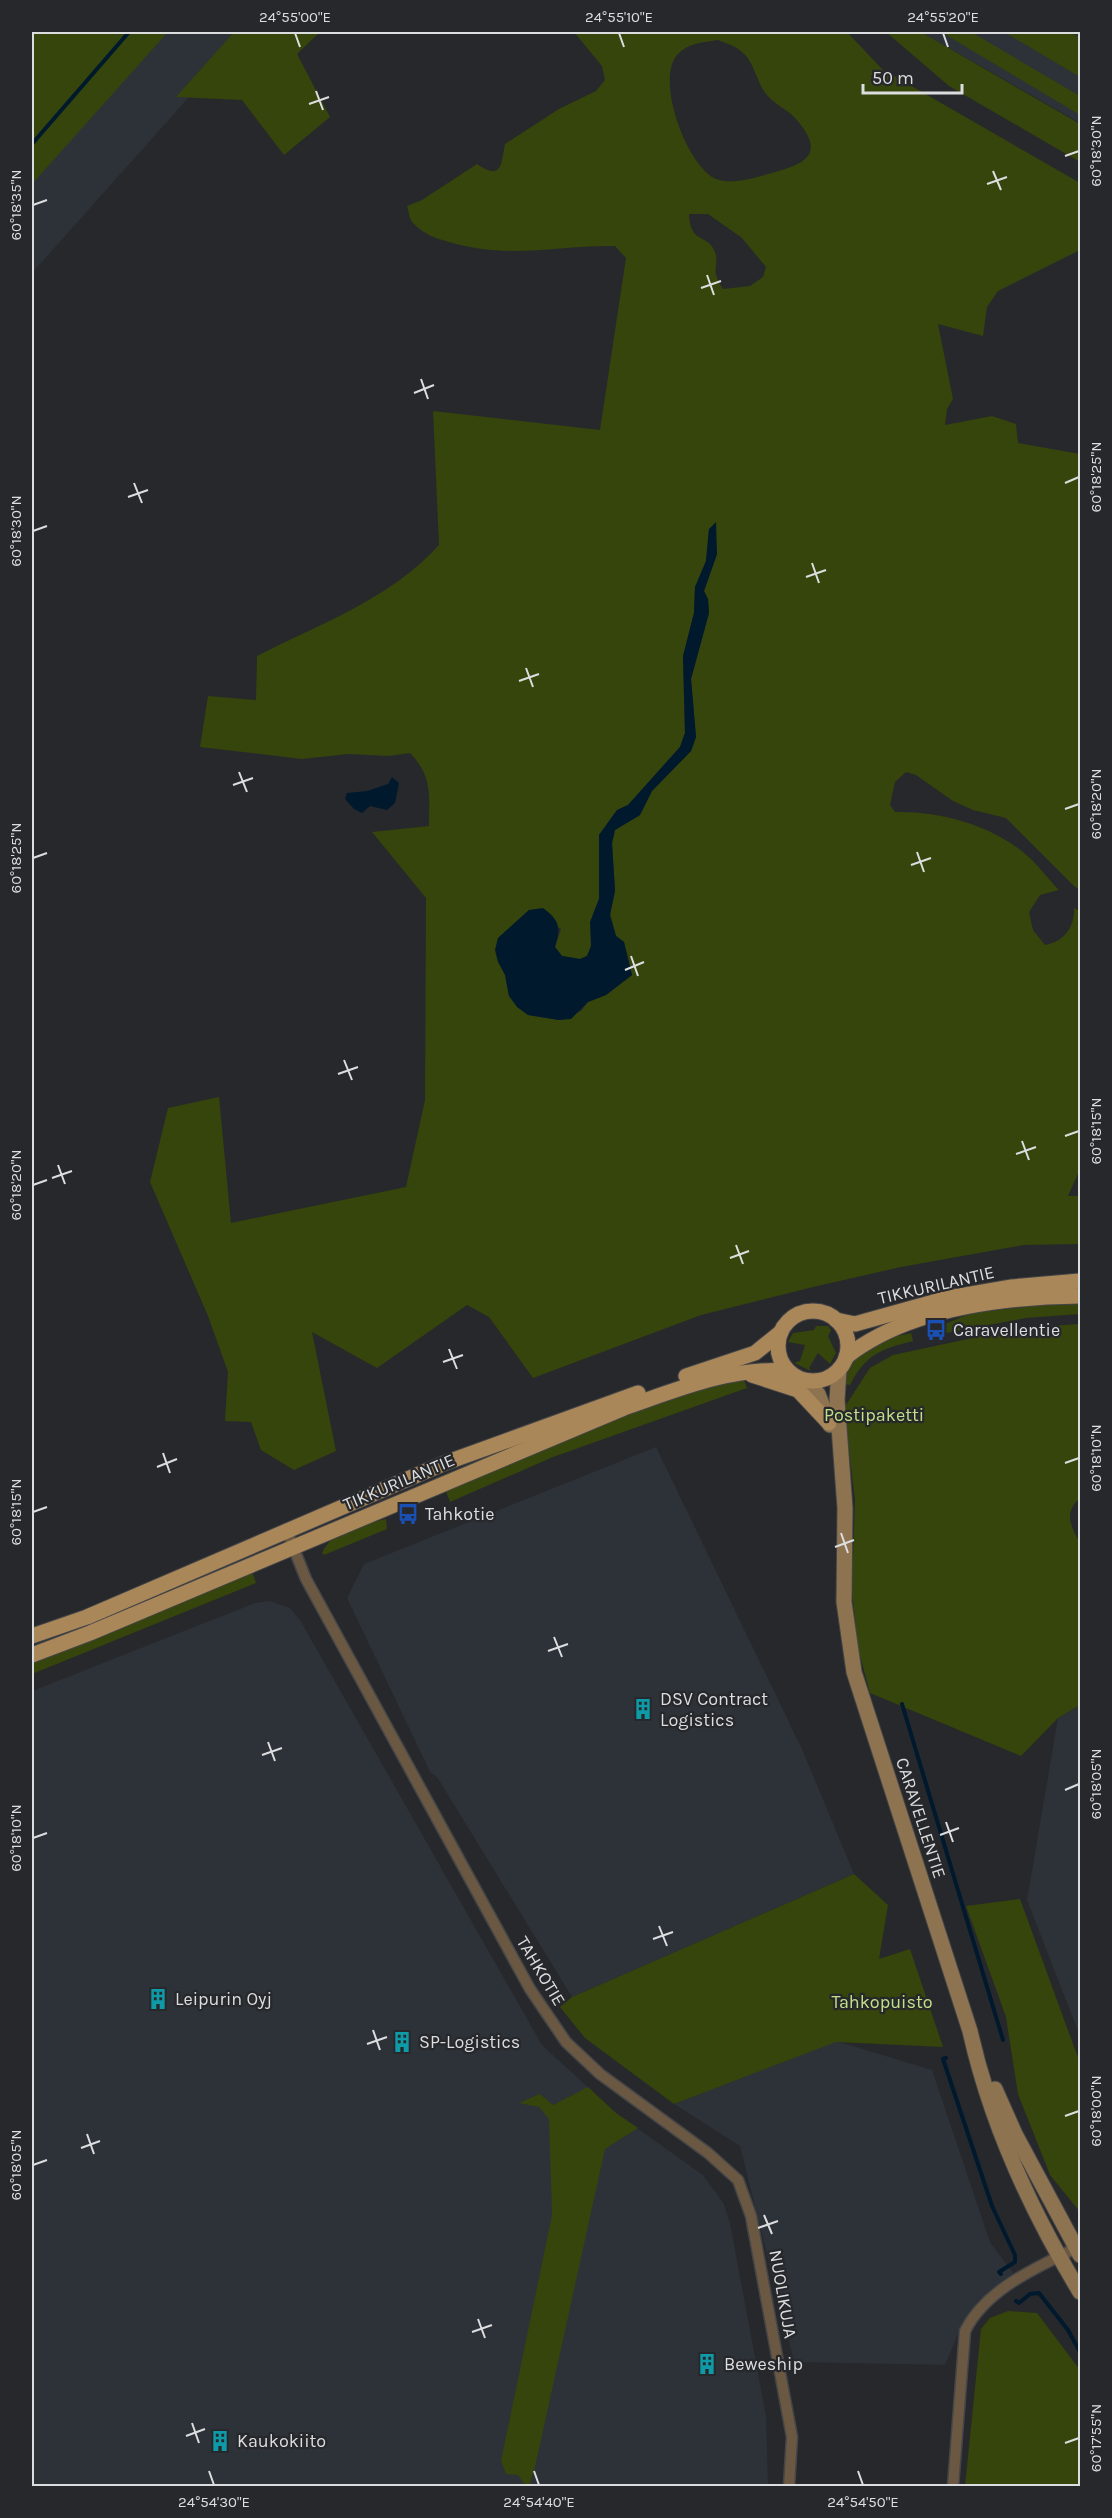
<svg xmlns="http://www.w3.org/2000/svg" width="1112" height="2518" font-family="Karla,sans-serif">
<style>
.built{fill:#2d3138}
.green{fill:#35450b;fill-rule:evenodd}
.water{fill:#00192d}
.lines{fill:none;stroke-linecap:round;stroke-linejoin:round}
.stream{stroke:#00192d;stroke-width:4}
.minor-casing{stroke:#444548;stroke-width:13}
.secondary-casing{stroke:#444548;stroke-width:17}
.primary-casing{stroke:#444548;stroke-width:17}
.minor{stroke:#6a5843;stroke-width:10}
.secondary{stroke:#8e7350;stroke-width:15}
.primary{stroke:#aa8759;stroke-width:15}
.ticks{fill:none;stroke:#dcdddf;stroke-width:2}
.labels{text-anchor:middle;dominant-baseline:central;stroke-width:4.5;stroke-linejoin:round;paint-order:stroke}
.street-label{font-size:18px;fill:#dcdddf;stroke:#27282b}
.poi-label{font-size:18px;fill:#dcdddf;stroke:#27282b;text-anchor:start}
.park-label{font-size:18px;fill:#c2e088;stroke:#27282b}
.neatline{fill:none;stroke:#dcdddf;stroke-width:2}
.ticks-label{font-size:15px;text-anchor:middle;fill:#dcdddf}
</style>
<rect width="100%" height="100%" fill="#27282b"/>
<g class="built">
<path d="M32,32h215l-215,241z"/>
<path d="M921,32h159v91z"/>
<path d="M656,1447l146,302 52,125 -282,123 -135,-220 -7,-5 -83,-174 17,-34z"/>
<path d="M270,1601l20,7 10,12 242,425 74,68 87,62 21,29 6,19 36,193 2,70h-736v-795l223,-88z"/>
<path d="M1080,1705v331l-53,-136 31,-182z"/>
<path d="M836,2041l96,29 58,172 23,31 -35,28 -15,21 -18,43 -151,-3 -54,-216 -66,-42z"/>
</g>
<g class="green">
<path d="M32,32h136l-136,152z"/>
<path d="M234,32h86l-23,22 33,63 -46,38 -42,-55 -66,-3z"/>
<path d="M574,32h273l35,37 198,114v67l-82,41 -11,16 -4,29 -45,-12 15,75 -6,10 -2,16 47,-9 24,8 2,19 62,11v435l-5,-2 -69,-69 -33,-8 -20,-9 -37,-26 -10,-3 -11,10 -5,23 5,7c44,-1 94,12 129,41 13,10 23,25 35,37l-19,5 -11,17 4,18 12,15c19,-3 30,-18 29,-37l6,3v258l-12,27h12v48l-56,1 -123,22 -88,20 -112,28 -168,63 -44,-61 -22,-12 -90,63 -65,-36 24,119 -42,19 -33,-20 -10,-28 -26,-1 3,-49 -20,-56 -58,-134 18,-74 51,-11 12,126 175,-36 19,-87 1,-202 -54,-66 57,-6c0,-31 4,-49 -19,-73l-21,3 -41,-2 -46,5 -102,-12 8,-51 48,4 1,-44c64,-33 132,-56 182,-111l-6,-134 167,19 26,-172 -11,-12c-59,-1 -106,14 -166,-4 -14,-4 -26,-8 -36,-19 -4,-4 -4,-12 -6,-17l15,-6 55,-36c25,17 24,1 28,-20l54,-35 37,-18 9,-11 -3,-14zM718,40c7,3 18,6 24,12 12,9 15,32 25,43 8,10 20,14 28,23 38,42 0,48 -34,58 -14,4 -32,8 -45,3 -29,-12 -63,-103 -37,-126 10,-10 26,-11 39,-13zM689,214h19l34,24 24,29 -3,10 -13,9 -27,3c-14,-21 -3,-22 -8,-37 -7,-19 -25,-7 -26,-38zM709,529l8,25 -13,37 4,8 1,14 -18,66 5,58 -5,14 -39,40 -12,24 -25,15 -3,13 3,48 -5,23 6,22 8,6 8,33 -26,20 -18,7 -7,9 -22,9 -31,-5 -19,-19 -11,-58 31,-28 32,19 -6,18 7,9 18,3 7,-3 4,-9 2,-33 6,-15v-64l18,-25 11,-5 52,-58 5,-14 -2,-77 11,-43 1,-26 11,-26z"/>
<path d="M886,32h35l159,92v38l-131,-76z"/>
<path d="M941,32h30l109,64v19z"/>
<path d="M1004,32h66l10,6v39z"/>
<path d="M1080,1301v13l-54,4 -80,15 -3,-8 28,-12z"/>
<path d="M1080,1324v174c-17,15 -9,28 0,45v162l-22,13 -37,38 -151,-63 -12,-45 -6,-57 3,-91 -11,-92 26,-40 23,-13 126,-27z"/>
<path d="M816,1326h12l3,4 -3,6 8,17 -6,11 -12,-11 -9,15 2,3 -17,-8 6,-2 5,-16 -17,-3 5,-9 21,-3z"/>
<path d="M911,1333l2,8c-32,8 -47,13 -63,44l-6,-1c5,-33 38,-45 67,-51z"/>
<path d="M743,1377l4,11 -194,69 -103,45 -5,-13 209,-86z"/>
<path d="M386,1519l1,10 -63,26 -2,-2c10,-23 41,-28 64,-34z"/>
<path d="M252,1571l4,12 -224,91v-13z"/>
<path d="M854,1874l34,31 -9,54 31,-10 33,98 -107,-5 -162,62 -89,-66 -25,-31 12,-10z"/>
<path d="M1020,1899l60,164v149l-30,-37 -32,-81 -12,-77 -40,-111z"/>
<path d="M588,2087l28,26 22,15 -33,21 -70,318 -6,19h-3l-8,-11 -12,-1 -5,-13 51,-246 -3,-96 -10,-12 -20,-4 21,-9 13,11z"/>
<path d="M1008,2311l29,2 43,57v116h-115l16,-157 9,-11z"/>
</g>
<g class="water">
<path d="M716,522l1,32 -13,37 4,8 1,14 -18,66 5,58 -5,14 -39,40 -12,24 -25,15 -3,13 3,48 -5,24 6,21 8,6 8,33 -26,20 -18,7 -17,17 -12,1 -31,-5 -11,-8 -8,-11 -4,-21 -7,-13 -3,-12 3,-12 31,-28 14,-2c17,13 18,19 12,39l7,9 18,3 7,-3 4,-10 -1,-24 9,-23v-64l18,-25 11,-5 52,-58 5,-14 -2,-77 11,-43 1,-26 11,-26 3,-32z"/>
<path d="M392,777l7,6 -4,20 -8,7 -17,-4 -8,7 -8,-4 -9,-10 2,-6 20,-2 21,-7z"/>
</g>
<g class="lines">
<g class="stream">
<path d="M32,144l97,-112"/>
<path d="M902,1704l101,336"/>
<path d="M946,2058l-3,1 49,147 23,49v7l-16,10 2,2"/>
<path d="M1016,2301l3,2 11,-9 9,-1 29,37 12,22"/>
</g>
<defs>
<g id="minor">
<path d="M286,1529l20,50 224,410 36,53 34,32 108,79 30,27 13,36 41,221 -3,49"/>
<path d="M953,2486l12,-155c21,-42 71,-63 111,-83"/>
</g>
<g id="secondary">
<path d="M839,1370l-2,30 8,108 -1,94 10,70 116,359c21,94 61,180 110,261"/>
<path d="M804,1380l14,14 12,31"/>
<path d="M995,2089l20,45 65,121"/>
</g>
<g id="primary">
<circle cx="813" cy="1346" r="35"/>
<path d="M836,1320l19,4 93,-26 64,-11 68,-6"/>
<path d="M846,1357c62,-49 158,-60 234,-61"/>
<path d="M752,1375l46,15 31,33"/>
<path d="M686,1376l69,-23 26,-21"/>
<path d="M32,1636l55,-19 358,-154 193,-70"/>
<path d="M32,1655l58,-22 534,-225c55,-19 106,-41 164,-37"/>
</g>
</defs>
<use href="#minor" class="minor-casing"/>
<use href="#secondary" class="secondary-casing"/>
<use href="#primary" class="primary-casing"/>
<use href="#minor" class="minor"/>
<use href="#secondary" class="secondary"/>
<use href="#primary" class="primary"/>
</g>
<path class="ticks" d="M295,33l5,14M619,33l5,14M943,33l5,14M316,91l7,19M309,104l20,-7M1065,156l14,-5M993,171l8,19M987,184l20,-7M33,205l14,-5M707,275l7,20M701,288l20,-7M421,379l7,20M414,393l20,-8M134,483l8,20M1065,483l14,-6M128,497l20,-7M33,531l14,-5M812,563l7,20M806,577l20,-7M526,668l7,19M519,681l20,-7M239,772l8,20M233,785l20,-7M1065,809l14,-5M917,852l7,20M33,858l14,-5M911,865l20,-7M631,956l7,20M625,970l19,-8M344,1060l8,20M338,1074l20,-7M1065,1136l14,-5M1022,1141l7,19M1016,1154l20,-7M58,1165l7,19M52,1178l20,-7M33,1185l14,-5M736,1245l7,19M730,1258l19,-7M449,1349l8,20M443,1362l20,-7M163,1453l7,20M1065,1463l14,-5M157,1467l20,-8M33,1512l14,-5M841,1533l7,20M835,1547l19,-7M554,1637l8,20M548,1651l20,-7M268,1742l7,19M262,1755l20,-7M1065,1790l14,-6M946,1822l7,20M940,1835l19,-7M33,1838l14,-5M659,1926l8,20M653,1939l20,-7M373,2030l7,20M367,2044l20,-7M1065,2116l14,-5M87,2134l7,20M81,2148l19,-7M33,2165l14,-5M764,2215l8,19M758,2228l20,-7M478,2319l7,19M472,2332l20,-7M192,2423l7,20M186,2436l19,-7M1065,2443l14,-5M209,2471l5,14M534,2471l5,14M858,2471l5,14"/>
<defs>
<symbol id="bus-bare" viewBox="-9 -9 18 18"><path d="M-5-6H5V4H4V6H2V4H-2V6H-4V4H-5ZM-3.5-4V0h7V-4ZM-3.5 1.2v1.5H-2V1.2ZM2 1.2v1.5H3.5V1.2Z" fill="#1a4fb4" stroke="#27282b" stroke-width="2.5" paint-order="stroke"/></symbol>
<symbol id="building-bare" viewBox="-9 -9 18 18"><path d="M-4-6H4V6H1V3H-1V6H-4ZM-2.5-4.3h1.7v1.8h-1.7ZM.8-4.3h1.7v1.8H.8ZM-2.5-1h1.7V.8h-1.7ZM.8-1h1.7V.8H.8Z" fill="#0f9aa8" stroke="#27282b" stroke-width="2.5" paint-order="stroke"/></symbol>
</defs>
<g fill-rule="evenodd">
<use href="#bus-bare" x="921" y="1315" width="30" height="30"/>
<use href="#bus-bare" x="393" y="1499" width="30" height="30"/>
<use href="#building-bare" x="628" y="1694" width="30" height="30"/>
<use href="#building-bare" x="143" y="1984" width="30" height="30"/>
<use href="#building-bare" x="387" y="2027" width="30" height="30"/>
<use href="#building-bare" x="692" y="2349" width="30" height="30"/>
<use href="#building-bare" x="205" y="2426" width="30" height="30"/>
</g>
<g class="labels">
<g class="street-label">
<text transform="translate(936 1285) rotate(-13)">TIKKURILANTIE</text>
<text transform="translate(399 1482) rotate(-23)">TIKKURILANTIE</text>
<text transform="translate(921 1818) rotate(72)">CARAVELLENTIE</text>
<text transform="translate(541 1971) rotate(59)">TAHKOTIE</text>
<text transform="translate(783 2294) rotate(80)">NUOLIKUJA</text>
</g>
<g class="poi-label">
<text x="953" y="1330">Caravellentie</text>
<text x="425" y="1514">Tahkotie</text>
<text x="660" y="1699">DSV Contract<tspan x="660" dy="21">Logistics</tspan></text>
<text x="175" y="1999">Leipurin Oyj</text>
<text x="419" y="2042">SP-Logistics</text>
<text x="724" y="2364">Beweship</text>
<text x="237" y="2441">Kaukokiito</text>
</g>
<g class="park-label">
<text x="874" y="1415">Postipaketti</text>
<text x="882" y="2002">Tahkopuisto</text>
</g>
</g>
<rect width="1112" height="2518" fill="none" stroke="#27282b" stroke-width="66"/>
<path d="M863 84v9h99v-9" fill="none" stroke="#dcdddf" stroke-width="3"/>
<text x="872" y="84" font-size="18" fill="#dcdddf" stroke="#27282b" stroke-width="4.5" paint-order="stroke">50 m</text>
<rect x="33" y="33" width="1046" height="2452" class="neatline"/>
<g class="ticks-label">
<text x="295" y="22">24°55'00"E</text>
<text x="619" y="22">24°55'10"E</text>
<text x="943" y="22">24°55'20"E</text>
<text transform="translate(1096 151) rotate(-90)" y="5">60°18'30"N</text>
<text transform="translate(16 205) rotate(-90)" y="5">60°18'35"N</text>
<text transform="translate(1096 477) rotate(-90)" y="5">60°18'25"N</text>
<text transform="translate(16 531) rotate(-90)" y="5">60°18'30"N</text>
<text transform="translate(1096 804) rotate(-90)" y="5">60°18'20"N</text>
<text transform="translate(16 858) rotate(-90)" y="5">60°18'25"N</text>
<text transform="translate(1096 1131) rotate(-90)" y="5">60°18'15"N</text>
<text transform="translate(16 1185) rotate(-90)" y="5">60°18'20"N</text>
<text transform="translate(1096 1458) rotate(-90)" y="5">60°18'10"N</text>
<text transform="translate(16 1512) rotate(-90)" y="5">60°18'15"N</text>
<text transform="translate(1096 1784) rotate(-90)" y="5">60°18'05"N</text>
<text transform="translate(16 1838) rotate(-90)" y="5">60°18'10"N</text>
<text transform="translate(1096 2111) rotate(-90)" y="5">60°18'00"N</text>
<text transform="translate(16 2165) rotate(-90)" y="5">60°18'05"N</text>
<text transform="translate(1096 2438) rotate(-90)" y="5">60°17'55"N</text>
<text x="214" y="2507">24°54'30"E</text>
<text x="539" y="2507">24°54'40"E</text>
<text x="863" y="2507">24°54'50"E</text>
</g>
</svg>
